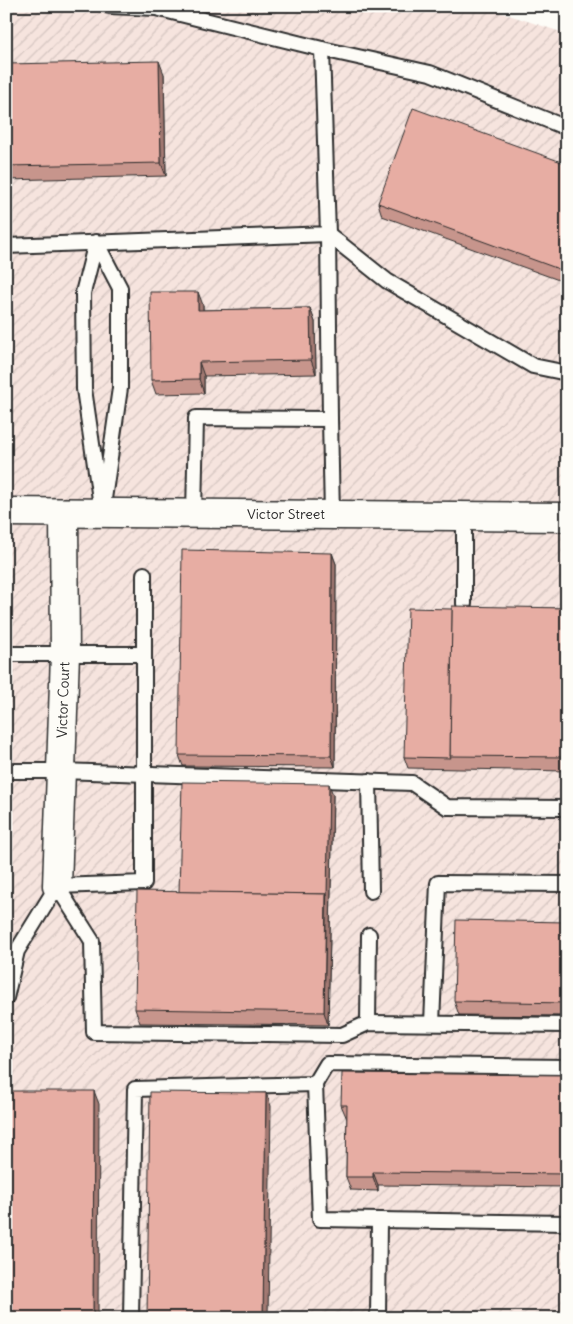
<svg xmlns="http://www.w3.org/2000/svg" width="573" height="1324" font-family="Delius,sans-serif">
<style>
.industrial{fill:url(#industrial-furrows)}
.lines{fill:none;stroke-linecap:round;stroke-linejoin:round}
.lane-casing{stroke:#2b2b2b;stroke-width:18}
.street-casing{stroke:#2b2b2b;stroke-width:31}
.lane{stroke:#fdfcf7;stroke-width:14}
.street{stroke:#fdfcf7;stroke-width:28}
.wall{fill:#c7958c;stroke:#2b2b2b}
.shaded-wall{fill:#a27972;stroke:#2b2b2b}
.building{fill:#e7ada3;stroke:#2b2b2b}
.labels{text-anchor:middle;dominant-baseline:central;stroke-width:4.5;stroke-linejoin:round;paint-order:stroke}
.street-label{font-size:14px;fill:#2b2b2b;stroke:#fdfcf7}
</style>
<defs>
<pattern id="industrial-furrows" width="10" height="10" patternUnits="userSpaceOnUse" patternTransform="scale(1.25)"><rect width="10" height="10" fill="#f6e4de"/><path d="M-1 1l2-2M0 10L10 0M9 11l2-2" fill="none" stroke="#d3c4bf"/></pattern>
</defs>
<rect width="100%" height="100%" fill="#fdfcf7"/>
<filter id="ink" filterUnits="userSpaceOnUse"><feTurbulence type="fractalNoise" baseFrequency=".02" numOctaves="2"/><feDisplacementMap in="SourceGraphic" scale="10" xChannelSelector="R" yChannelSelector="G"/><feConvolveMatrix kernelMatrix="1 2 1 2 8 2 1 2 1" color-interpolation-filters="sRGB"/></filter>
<g filter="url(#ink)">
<path class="industrial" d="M6,6h475l86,28v1284h-561z"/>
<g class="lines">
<defs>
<g id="lane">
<path d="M322,49l108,24 137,55"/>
<path d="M328,234l59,47 146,85 34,7"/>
<path d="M328,234l2,185"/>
<path d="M96,242l24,46v100l-18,125 -18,-124 -1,-96z"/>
<path d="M6,246l322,-12 -6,-185 -166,-41 -47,-2"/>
<path d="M194,514l2,-96 134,1 2,96"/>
<path d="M464,604v-88"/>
<path d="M6,654h138v229l-87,3"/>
<path d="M144,654v-80"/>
<path d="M6,771h55l351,12 35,24 120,1"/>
<path d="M369,781l2,110"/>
<path d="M57,886l35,55 2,91 248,3 26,-12 199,2"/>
<path d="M6,998l11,-47 40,-65"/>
<path d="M368,1023l1,-88"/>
<path d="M432,1023l6,-140 129,1"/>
<path d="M315,1084l12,-20 240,3"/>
<path d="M131,1318l4,-229 180,-5 5,135 247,4"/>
<path d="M378,1318l1,-98"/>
</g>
<g id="street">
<path d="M6,512l561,5"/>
<path d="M57,886l8,-232 -1,-141"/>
</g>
</defs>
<use href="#lane" class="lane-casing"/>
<use href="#street" class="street-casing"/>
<use href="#lane" class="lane"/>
<use href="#street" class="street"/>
</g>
<g class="wall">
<path d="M6,64l158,10 2,102 -160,4z"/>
<path d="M567,164v119l-185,-67 -4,-13z"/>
<path d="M203,305v5l107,-2 5,14 1,52 -112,2v17l-48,1 -5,-14z"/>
<path d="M332,553l4,11 -1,203 -152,-1 -4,-11z"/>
<path d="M567,608v163l-159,-3 -4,-11 48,-148z"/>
<path d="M333,795l-5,230 -188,-2 -5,-14z"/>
<path d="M567,922v94l-108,-1 -5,-14z"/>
<path d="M567,1075v112l-189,-2v6l-27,-1 -5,-13 1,-58 -6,-14z"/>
</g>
<g class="shaded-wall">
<path d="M159,61l5,13 2,102 -5,-13z"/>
<path d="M198,292l5,13v19l-5,-14z"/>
<path d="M310,308l5,14 1,52 -5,-14z"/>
<path d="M199,362l5,14v17l-5,-14z"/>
<path d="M332,553l4,11 -1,203 -4,-11z"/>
<path d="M329,784l4,11 -5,230 -4,-13z"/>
<path d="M94,1091l5,13 -1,214h-5z"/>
<path d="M266,1093l5,13 -3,212h-5z"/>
<path d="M373,1172l5,13v6l-5,-14z"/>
</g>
<g class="building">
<path d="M159,61l2,102 -155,3v-102z"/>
<path d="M413,108l154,56v108l-189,-69z"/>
<path d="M150,292h48v18l112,-2 1,52 -112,2v17l-48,1z"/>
<path d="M182,550l150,3 -1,203 -152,-1z"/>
<path d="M452,606l115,2v149l-117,-1z"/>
<path d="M408,608l44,1 -2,147 1,2 -47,-1z"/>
<path d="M182,782l147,2 -2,112 -1,-2 -147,-2z"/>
<path d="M137,891l189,3 -2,118 -189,-3z"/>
<path d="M456,920l111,2v81l-113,-2z"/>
<path d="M342,1073l225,2v99l-194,-2v5h-27l1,-72h-6z"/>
<path d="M6,1091h88l-1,227h-87z"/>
<path d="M150,1092l116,1 -3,225h-116z"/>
</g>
</g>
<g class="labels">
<g class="street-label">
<text x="286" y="514">Victor Street</text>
<text transform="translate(63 700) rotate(-88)">Victor Court</text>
</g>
</g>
<rect width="573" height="1324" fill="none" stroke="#fdfcf7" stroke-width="25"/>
<rect x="12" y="12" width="548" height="1299" fill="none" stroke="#2b2b2b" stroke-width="2" filter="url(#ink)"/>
</svg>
